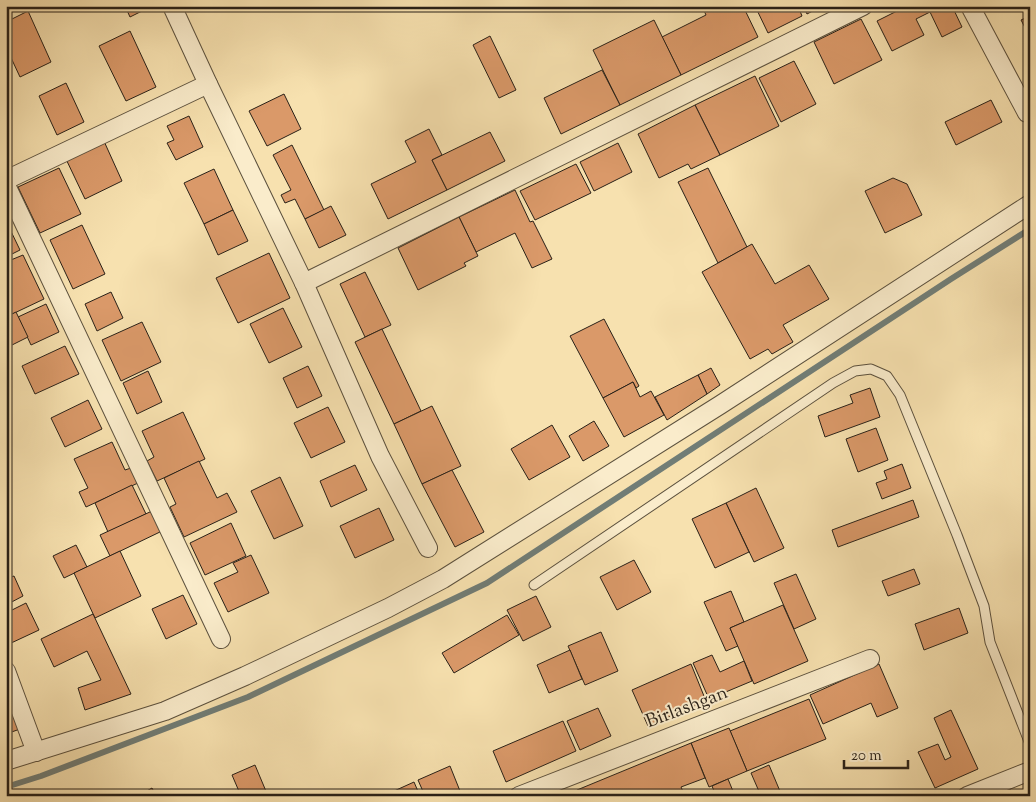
<svg xmlns="http://www.w3.org/2000/svg" width="1036" height="802" font-family="'Sorts Mill Goudy',serif">
<style>
.lines{fill:none;stroke-linecap:round;stroke-linejoin:round}
.stream{stroke:#717d76;stroke-width:6}
.building{fill:#da9969;stroke:#292118}
.service-casing{stroke:#5c513e;stroke-width:11}
.minor-casing{stroke:#5c513e;stroke-width:20}
.service{stroke:#faeccb;stroke-width:9}
.minor{stroke:#faeccb;stroke-width:18}
.labels{text-anchor:middle;dominant-baseline:central;stroke-width:4;stroke-linejoin:round;paint-order:stroke}
.street-label{font-size:19px;fill:#292118;stroke:#faeccb}
</style>
<rect width="100%" height="100%" fill="#f7e1af"/>
<filter id="stains"><feTurbulence type="fractalNoise" baseFrequency=".004" numOctaves="4"/><feColorMatrix values="0 0 0 0 .2 0 0 0 0 .09 0 0 0 0 .02 0 0 0 .5 -.17"/></filter>
<radialGradient id="worn" r=".72"><stop offset=".6" stop-color="#630" stop-opacity="0"/><stop offset="1" stop-color="#630" stop-opacity=".3"/></radialGradient>
<g class="lines">
<g class="stream">
<path d="M6,787l35,-11 207,-79 239,-114 464,-304 79,-50"/>
<path d="M1025,796l5,-7"/>
</g>
</g>
<g class="building">
<path d="M125,6h27l-22,11z"/>
<path d="M702,6h41l15,31 -77,38 -19,-38 44,-22z"/>
<path d="M755,6h43l4,10 -34,17z"/>
<path d="M803,6h19l-15,8z"/>
<path d="M900,6h52l10,21 -20,10 -12,-25 -14,7 8,16 -32,16 -15,-30 24,-12z"/>
<path d="M28,11l23,51 -31,15 -14,-30v-25z"/>
<path d="M1030,16v21l-9,-17z"/>
<path d="M861,19l21,41 -48,24 -20,-42z"/>
<path d="M654,20l27,55 -61,30 -27,-55z"/>
<path d="M130,31l26,56 -30,14 -27,-55z"/>
<path d="M490,36l26,54 -17,8 -26,-53z"/>
<path d="M794,61l22,43 -35,18 -22,-44z"/>
<path d="M602,70l18,35 -59,29 -17,-36z"/>
<path d="M755,76l24,50 -59,29 -25,-50z"/>
<path d="M66,83l18,39 -27,13 -18,-39z"/>
<path d="M284,94l17,35 -34,17 -18,-35z"/>
<path d="M991,100l11,22 -46,23 -11,-23z"/>
<path d="M695,105l25,50 -29,14 -3,-5 -29,14 -21,-44z"/>
<path d="M189,116l14,31 -27,13 -9,-17 7,-3 -7,-14z"/>
<path d="M429,129l13,26 -10,5 15,30 -59,29 -17,-35 45,-22 -11,-21z"/>
<path d="M490,132l15,29 -58,29 -15,-30z"/>
<path d="M103,139l19,42 -37,18 -20,-42z"/>
<path d="M618,143l14,29 -38,19 -14,-29z"/>
<path d="M292,145l32,65 -19,9 -10,-20 -10,4 -4,-8 10,-5 -18,-35z"/>
<path d="M576,164l15,29 -56,27 -15,-29z"/>
<path d="M59,168l22,46 -41,19 -22,-46z"/>
<path d="M708,168l39,79 -29,16 -40,-81z"/>
<path d="M214,169l19,41 -29,14 -20,-41z"/>
<path d="M893,178l14,6 15,31 -37,18 -20,-42z"/>
<path d="M515,190l15,32 3,-1 19,38 -20,9 -17,-35 -39,19 -17,-35z"/>
<path d="M331,206l15,29 -27,13 -14,-29z"/>
<path d="M233,210l15,31 -30,14 -14,-31z"/>
<path d="M459,217l19,39 -14,7 2,3 -48,24 -20,-42z"/>
<path d="M6,221l14,29 -14,7z"/>
<path d="M82,225l23,49 -32,15 -23,-49z"/>
<path d="M752,244l23,40 34,-19 20,34 -46,26 10,17 -21,12 -4,-5 -18,10 -48,-87z"/>
<path d="M269,253l21,45 -52,25 -22,-45z"/>
<path d="M23,255l21,44 -38,18v-55z"/>
<path d="M365,272l26,53 -26,12 -25,-53z"/>
<path d="M111,292l12,26 -26,13 -12,-27z"/>
<path d="M46,304l13,28 -28,13 -13,-28z"/>
<path d="M283,308l19,39 -33,16 -19,-39z"/>
<path d="M16,312l12,25 -22,11v-31z"/>
<path d="M604,319l35,67 -3,2 -3,-6 -30,16 -33,-62z"/>
<path d="M142,322l19,40 -40,19 -19,-41z"/>
<path d="M382,329l39,82 -27,13 -39,-82z"/>
<path d="M65,346l14,28 -44,20 -13,-28z"/>
<path d="M308,366l14,30 -25,12 -14,-30z"/>
<path d="M711,368l9,17 -13,9 -9,-19z"/>
<path d="M148,371l14,31 -25,12 -14,-31z"/>
<path d="M698,375l9,19 -40,26 -12,-23z"/>
<path d="M633,382l7,15 11,-6 13,24 -40,22 -21,-39z"/>
<path d="M870,388l10,29 -55,20 -7,-21 35,-13 -3,-8z"/>
<path d="M88,400l14,29 -37,18 -14,-29z"/>
<path d="M432,406l29,60 -39,18 -28,-60z"/>
<path d="M328,407l17,35 -34,16 -17,-35z"/>
<path d="M183,412l22,47 -48,22 -10,-20 7,-4 -12,-26z"/>
<path d="M594,421l15,25 -26,15 -14,-25z"/>
<path d="M552,425l18,32 -41,23 -18,-31z"/>
<path d="M876,428l12,32 -30,12 -12,-33z"/>
<path d="M112,442l13,28 6,-2 7,15 -52,24 -7,-15 9,-4 -14,-29z"/>
<path d="M199,461l18,37 10,-5 10,19 -53,25 -14,-30 6,-3 -12,-26z"/>
<path d="M902,464l9,24 -29,11 -6,-16 11,-4 -3,-8z"/>
<path d="M355,465l12,25 -36,17 -11,-26z"/>
<path d="M452,470l32,62 -29,15 -33,-63z"/>
<path d="M280,477l23,49 -29,13 -23,-48z"/>
<path d="M132,485l14,29 -38,18 -13,-29z"/>
<path d="M756,488l28,60 -30,14 -28,-59z"/>
<path d="M913,500l6,17 -81,30 -6,-17z"/>
<path d="M726,503l23,49 -34,16 -23,-49z"/>
<path d="M379,508l15,32 -39,18 -15,-32z"/>
<path d="M152,511l10,20 -52,25 -10,-21z"/>
<path d="M231,523l15,33 -41,19 -15,-32z"/>
<path d="M76,545l11,22 -23,11 -11,-22z"/>
<path d="M120,551l21,45 -46,22 -21,-45z"/>
<path d="M251,555l18,38 -41,19 -14,-29 24,-11 -5,-9z"/>
<path d="M634,560l17,32 -34,18 -17,-33z"/>
<path d="M914,569l6,15 -32,12 -6,-15z"/>
<path d="M796,574l20,45 -22,10 -20,-46z"/>
<path d="M14,576l9,20 -17,9v-26z"/>
<path d="M731,591l13,31 -14,6 8,18 -12,5 -22,-49z"/>
<path d="M183,595l14,29 -31,15 -14,-30z"/>
<path d="M536,596l15,31 -28,14 -16,-31z"/>
<path d="M26,603l13,27 -30,14 -3,-7v-24z"/>
<path d="M783,605l25,56 -54,23 -24,-56z"/>
<path d="M959,608l9,25 -44,17 -9,-26z"/>
<path d="M93,614l38,80 -46,16 -7,-22 23,-8 -14,-29 -33,16 -13,-28z"/>
<path d="M507,615l12,20 -65,38 -12,-20z"/>
<path d="M601,632l17,39 -33,14 -17,-39z"/>
<path d="M570,650l12,29 -33,14 -12,-28z"/>
<path d="M712,655l8,17 24,-11 8,20 -43,18 -16,-36z"/>
<path d="M691,664l15,37 -58,25 -16,-36z"/>
<path d="M879,664l19,44 -21,9 -6,-14 -48,21 -13,-29z"/>
<path d="M6,694l14,35 -14,5z"/>
<path d="M809,699l17,40 -79,32 -17,-40z"/>
<path d="M598,708l13,28 -31,14 -13,-29z"/>
<path d="M951,710l27,59 -43,19 -17,-36 20,-8 7,16 6,-3 -17,-39z"/>
<path d="M563,721l13,30 -70,31 -13,-31z"/>
<path d="M729,728l18,43 -38,16 -18,-44z"/>
<path d="M691,743l14,35 -24,9 4,9h-106l-2,-6z"/>
<path d="M255,765l13,31h-27l-9,-21z"/>
<path d="M769,765l13,31h-21l-10,-23z"/>
<path d="M450,766l12,30h-37l-7,-16z"/>
<path d="M728,779l7,17h-19l-4,-10z"/>
<path d="M414,782l6,14h-37z"/>
<path d="M152,788l4,8h-18z"/>
<path d="M1010,789l3,7h-21z"/>
</g>
<g class="lines">
<defs>
<path id="service" d="M534,585l299,-202 22,-12 16,-2 16,7 13,19 57,140 27,71 6,36 40,102"/>
<g id="minor">
<path d="M172,6l36,78 96,199 76,173 48,92"/>
<path d="M970,6l57,107"/>
<path d="M6,180l202,-96"/>
<path d="M6,185l215,454"/>
<path d="M304,283l559,-277"/>
<path d="M6,671l30,81"/>
<path d="M6,761l159,-50 80,-35 143,-68 55,-29 277,-174 310,-201"/>
<path d="M519,796l351,-137"/>
<path d="M967,796l63,-25"/>
</g>
</defs>
<use href="#service" class="service-casing"/>
<use href="#minor" class="minor-casing"/>
<use href="#service" class="service"/>
<use href="#minor" class="minor"/>
</g>
<g class="labels">
<g class="street-label">
<text transform="translate(687 708) rotate(-21)">Birlashgan</text>
</g>
</g>
<rect width="1036" height="802" fill="none" stroke="#f7e1af" stroke-width="25"/>
<rect x="8" y="8" width="1021" height="787" fill="none" stroke="#292118" stroke-width="2.5"/>
<rect x="12" y="12" width="1011" height="777" fill="none" stroke="#292118"/>
<path d="M844 760v8h64v-8" fill="none" stroke="#292118" stroke-width="2.5"/>
<text x="851" y="760" font-size="15" fill="#292118" stroke="#faeccb" stroke-width="4" paint-order="stroke">20 m</text>
<rect width="100%" height="100%" filter="url(#stains)"/>
<rect width="100%" height="100%" fill="url(#worn)"/>
</svg>
